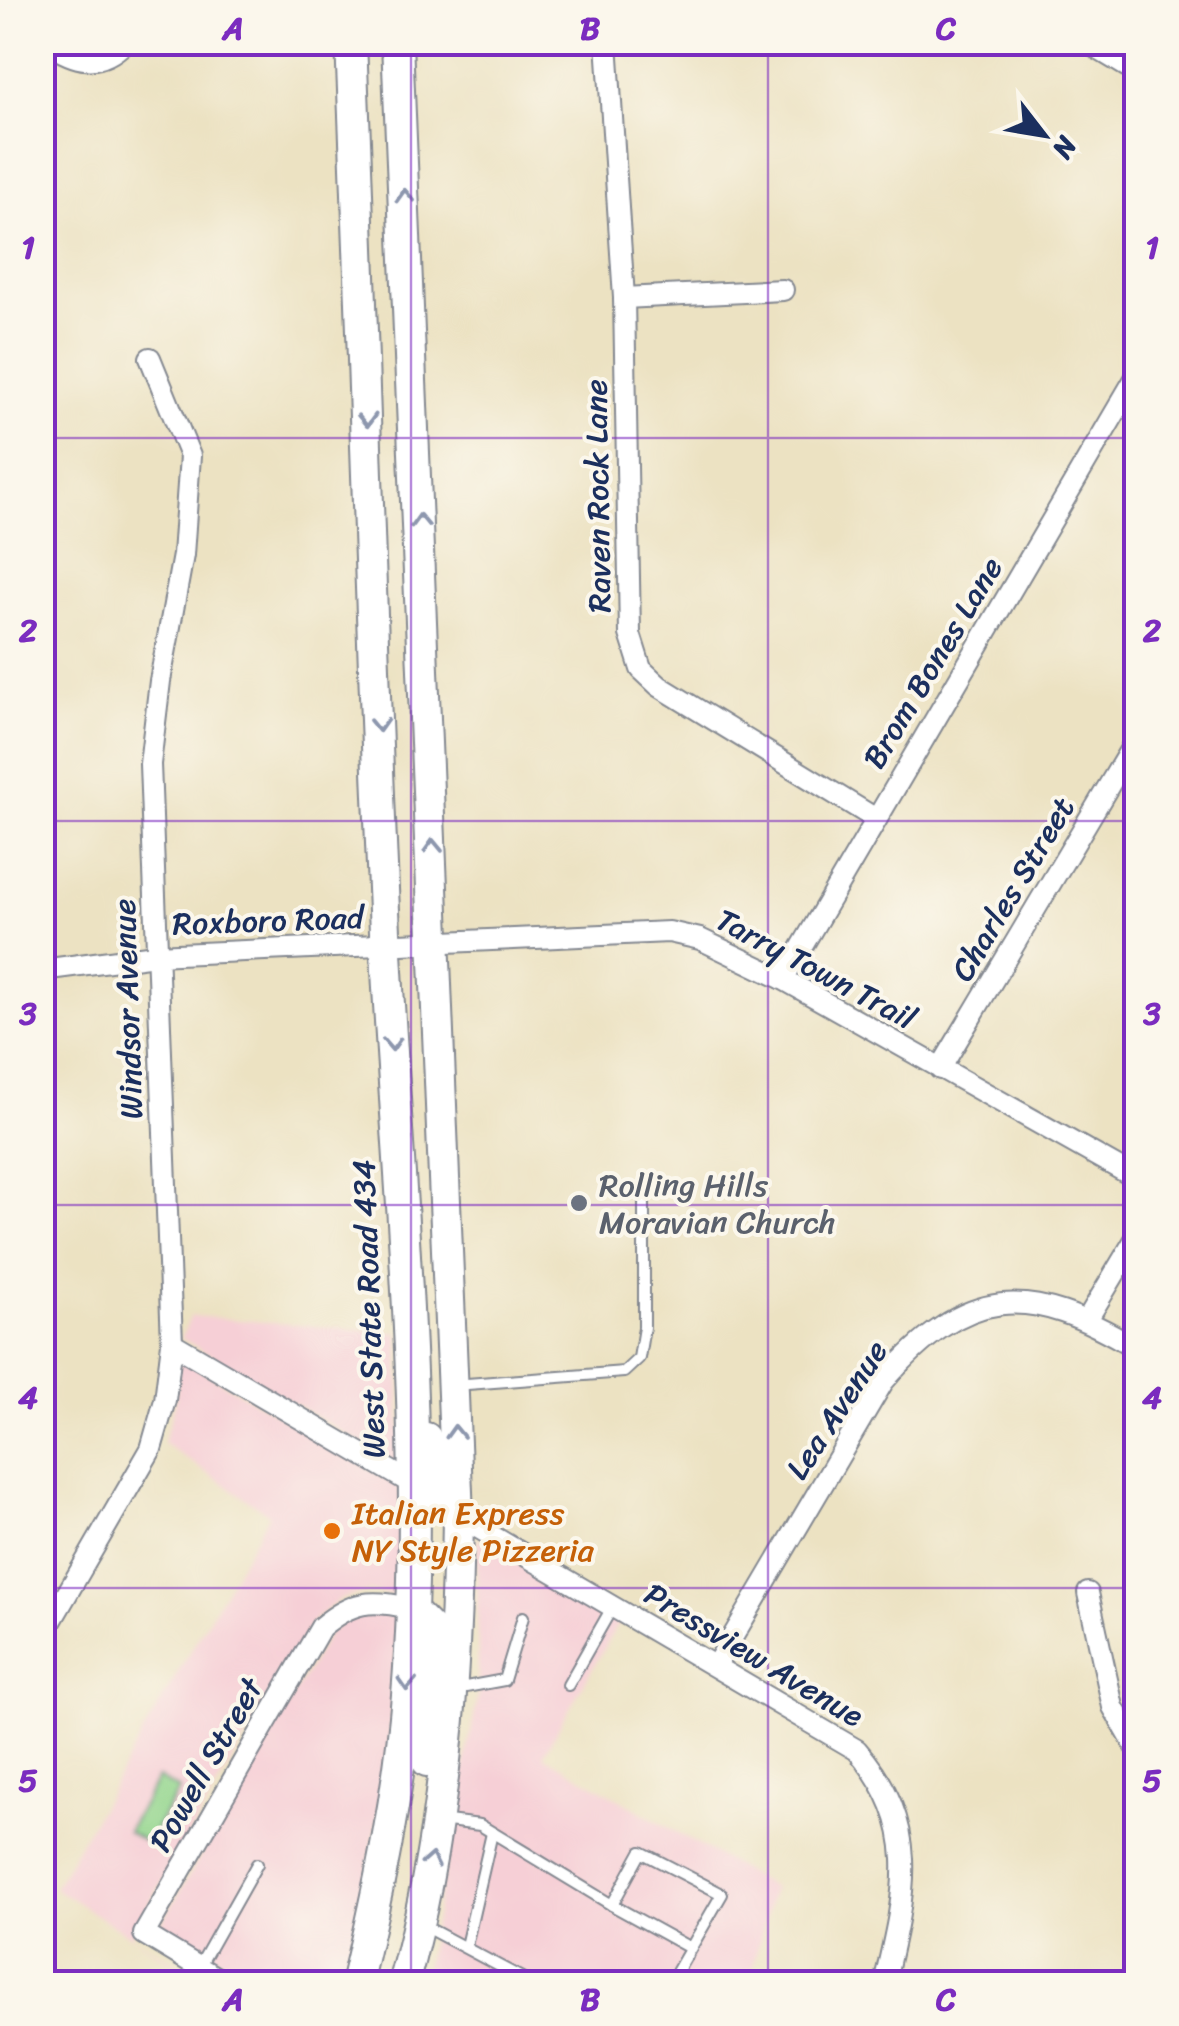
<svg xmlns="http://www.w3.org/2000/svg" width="1179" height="2026" font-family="Sriracha,sans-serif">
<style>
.built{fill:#f6cfd6}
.green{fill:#94d68e;stroke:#588276;stroke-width:2.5}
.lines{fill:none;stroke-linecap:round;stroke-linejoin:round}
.lane-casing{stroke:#848890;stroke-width:14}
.street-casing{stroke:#848890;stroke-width:24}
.primary-casing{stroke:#848890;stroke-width:34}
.lane{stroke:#fff;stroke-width:10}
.street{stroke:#fff;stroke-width:20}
.primary{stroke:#fff;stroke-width:30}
.oneway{stroke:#8d97ae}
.grid{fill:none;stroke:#7b2cbf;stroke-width:2.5;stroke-opacity:0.55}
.worship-dot{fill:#6b7280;stroke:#fbf7ec;stroke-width:4}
.food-dot{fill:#e8710a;stroke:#fbf7ec;stroke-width:4}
.labels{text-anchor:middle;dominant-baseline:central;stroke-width:8;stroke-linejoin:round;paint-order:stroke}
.street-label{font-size:32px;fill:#1b2f5e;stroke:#fbf7ec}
.worship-label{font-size:32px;fill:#5b616d;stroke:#fbf7ec;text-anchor:start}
.food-label{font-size:32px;fill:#c56008;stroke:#fbf7ec;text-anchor:start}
.neatline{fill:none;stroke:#7b2cbf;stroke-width:4}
.grid-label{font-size:32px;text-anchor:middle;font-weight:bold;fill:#7b2cbf}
</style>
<rect width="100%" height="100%" fill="#fbf7ec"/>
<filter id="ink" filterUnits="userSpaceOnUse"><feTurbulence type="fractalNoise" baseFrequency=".01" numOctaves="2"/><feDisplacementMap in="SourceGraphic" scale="20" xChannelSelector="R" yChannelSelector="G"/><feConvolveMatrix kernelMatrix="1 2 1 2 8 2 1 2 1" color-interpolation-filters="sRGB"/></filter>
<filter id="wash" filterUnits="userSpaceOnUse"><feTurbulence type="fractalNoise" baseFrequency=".0048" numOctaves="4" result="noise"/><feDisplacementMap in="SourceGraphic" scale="40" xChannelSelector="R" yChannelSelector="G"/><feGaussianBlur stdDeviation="2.25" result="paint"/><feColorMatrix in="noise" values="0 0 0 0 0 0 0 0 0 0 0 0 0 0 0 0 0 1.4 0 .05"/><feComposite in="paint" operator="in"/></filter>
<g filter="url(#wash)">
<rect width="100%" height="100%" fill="#ece2c2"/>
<g class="built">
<path d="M191,1316l208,17 2,133 -220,-128z"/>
<path d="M180,1358l221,129 -1,110 -30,-6 -30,8 -28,23 -181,314 78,47h-5l-150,-95 215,-374 -106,-71 12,-39z"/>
<path d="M477,1538l143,82 -77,135 230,133 -24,95 -327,1 56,-288z"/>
<path d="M374,1609l25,6 -12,157 -42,211h-101l-87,-52 172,-298 20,-17z"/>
</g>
<path class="green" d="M158,1778l21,12 -32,53 -20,-12z"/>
</g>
<g filter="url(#ink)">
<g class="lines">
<defs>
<g id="lane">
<path d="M454,1385l170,-13 15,-14 5,-31v-128"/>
<path d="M568,1685l45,-79"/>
<path d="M455,1689l49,-9 19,-63"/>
<path d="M440,1820l40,5 132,80 29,-53 81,42 -52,90"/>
<path d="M612,1905l78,43"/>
<path d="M424,1926l109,58"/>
<path d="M466,1946l26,-113"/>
<path d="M199,1967l58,-103"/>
</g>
<g id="street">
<path d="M46,42c28,19 53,27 79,0"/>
<path d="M607,42l17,256 6,336 11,35 18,17 217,133"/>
<path d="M1086,42l50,30"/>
<path d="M624,298l159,-8"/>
<path d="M42,970l113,-15 514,-23 31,7 83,40 353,199"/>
<path d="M783,979l353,-602"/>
<path d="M940,1069l196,-329"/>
<path d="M1088,1318l48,-80"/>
<path d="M172,1343l239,140"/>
<path d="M458,1516l399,234c66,77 48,144 27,234"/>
<path d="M1088,1593l25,114 23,40"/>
<path d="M42,1637l109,-188 14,-49 7,-57 -22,-579 10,-83 23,-126 7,-99 -40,-98"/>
<path d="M716,1665l167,-283c84,-97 145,-99 253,-34"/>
<path d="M227,1984l-83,-50 177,-307c31,-26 50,-28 88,-19"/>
</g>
<g id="primary">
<path d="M351,42c13,303 20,607 35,910 13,246 41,496 21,743 -8,98 -28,193 -51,289"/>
<path d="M397,42l61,1474c-2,159 -12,314 -55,468"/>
<path d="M426,1438c2,33 6,57 32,78"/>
<path d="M409,1608l22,22 4,18 -8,113"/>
</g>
</defs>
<use href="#lane" class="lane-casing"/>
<use href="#street" class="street-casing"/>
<use href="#primary" class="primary-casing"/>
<use href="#lane" class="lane"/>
<use href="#street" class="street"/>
<use href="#primary" class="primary"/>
</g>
<defs><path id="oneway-chevron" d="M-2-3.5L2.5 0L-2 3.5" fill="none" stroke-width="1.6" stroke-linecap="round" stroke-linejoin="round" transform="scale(2.5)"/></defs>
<g class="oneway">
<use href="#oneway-chevron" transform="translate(405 196) rotate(-93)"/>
<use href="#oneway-chevron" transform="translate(367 420) rotate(88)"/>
<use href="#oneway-chevron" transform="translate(420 521) rotate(-92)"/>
<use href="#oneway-chevron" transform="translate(379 725) rotate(88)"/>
<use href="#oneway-chevron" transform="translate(433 846) rotate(-92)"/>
<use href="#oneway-chevron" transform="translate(392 1044) rotate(87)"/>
<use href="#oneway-chevron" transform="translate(455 1432) rotate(-92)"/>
<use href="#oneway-chevron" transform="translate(407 1684) rotate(93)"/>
<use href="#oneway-chevron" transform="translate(431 1860) rotate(-79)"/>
</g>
</g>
<path class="grid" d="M411,42v1942M768,42v1942M42,438h1094M42,821h1094M42,1205h1094M42,1588h1094"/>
<circle class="worship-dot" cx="579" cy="1203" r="10"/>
<circle class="food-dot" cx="332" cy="1531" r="10"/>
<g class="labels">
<g class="street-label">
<text transform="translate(598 496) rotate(-91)">Raven Rock Lane</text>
<text transform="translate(933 663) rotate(-59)">Brom Bones Lane</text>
<text transform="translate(1013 889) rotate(-59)">Charles Street</text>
<text transform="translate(268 921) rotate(-2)">Roxboro Road</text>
<text transform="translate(816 969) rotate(28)">Tarry Town Trail</text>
<text transform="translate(128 1009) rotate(-92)">Windsor Avenue</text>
<text transform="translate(369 1309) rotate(-92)">West State Road 434</text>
<text transform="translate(837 1410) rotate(-57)">Lea Avenue</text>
<text transform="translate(754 1655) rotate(31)">Pressview Avenue</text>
<text transform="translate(206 1765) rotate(-60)">Powell Street</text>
</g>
<g class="worship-label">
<text x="599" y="1185">Rolling Hills<tspan x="599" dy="37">Moravian Church</tspan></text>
</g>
<g class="food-label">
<text x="352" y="1513">Italian Express<tspan x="352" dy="37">NY Style Pizzeria</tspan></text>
</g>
</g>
<rect width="1179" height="2026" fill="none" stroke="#fbf7ec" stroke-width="110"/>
<g transform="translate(1044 135) rotate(121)" stroke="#fbf7ec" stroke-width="8" paint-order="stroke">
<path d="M0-8L18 38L0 25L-18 38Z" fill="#1b2f5e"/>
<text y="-15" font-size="28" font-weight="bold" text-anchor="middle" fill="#1b2f5e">N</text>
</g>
<rect x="55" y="55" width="1069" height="1916" class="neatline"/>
<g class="grid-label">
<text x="233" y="39">A</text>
<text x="590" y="39">B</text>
<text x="946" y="39">C</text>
<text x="28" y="258">1</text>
<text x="1152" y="258">1</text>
<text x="28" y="641">2</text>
<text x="1152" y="641">2</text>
<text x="28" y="1024">3</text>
<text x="1152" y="1024">3</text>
<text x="28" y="1408">4</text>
<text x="1152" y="1408">4</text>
<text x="28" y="1791">5</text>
<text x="1152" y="1791">5</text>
<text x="233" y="2010">A</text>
<text x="590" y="2010">B</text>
<text x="946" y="2010">C</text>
</g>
</svg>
